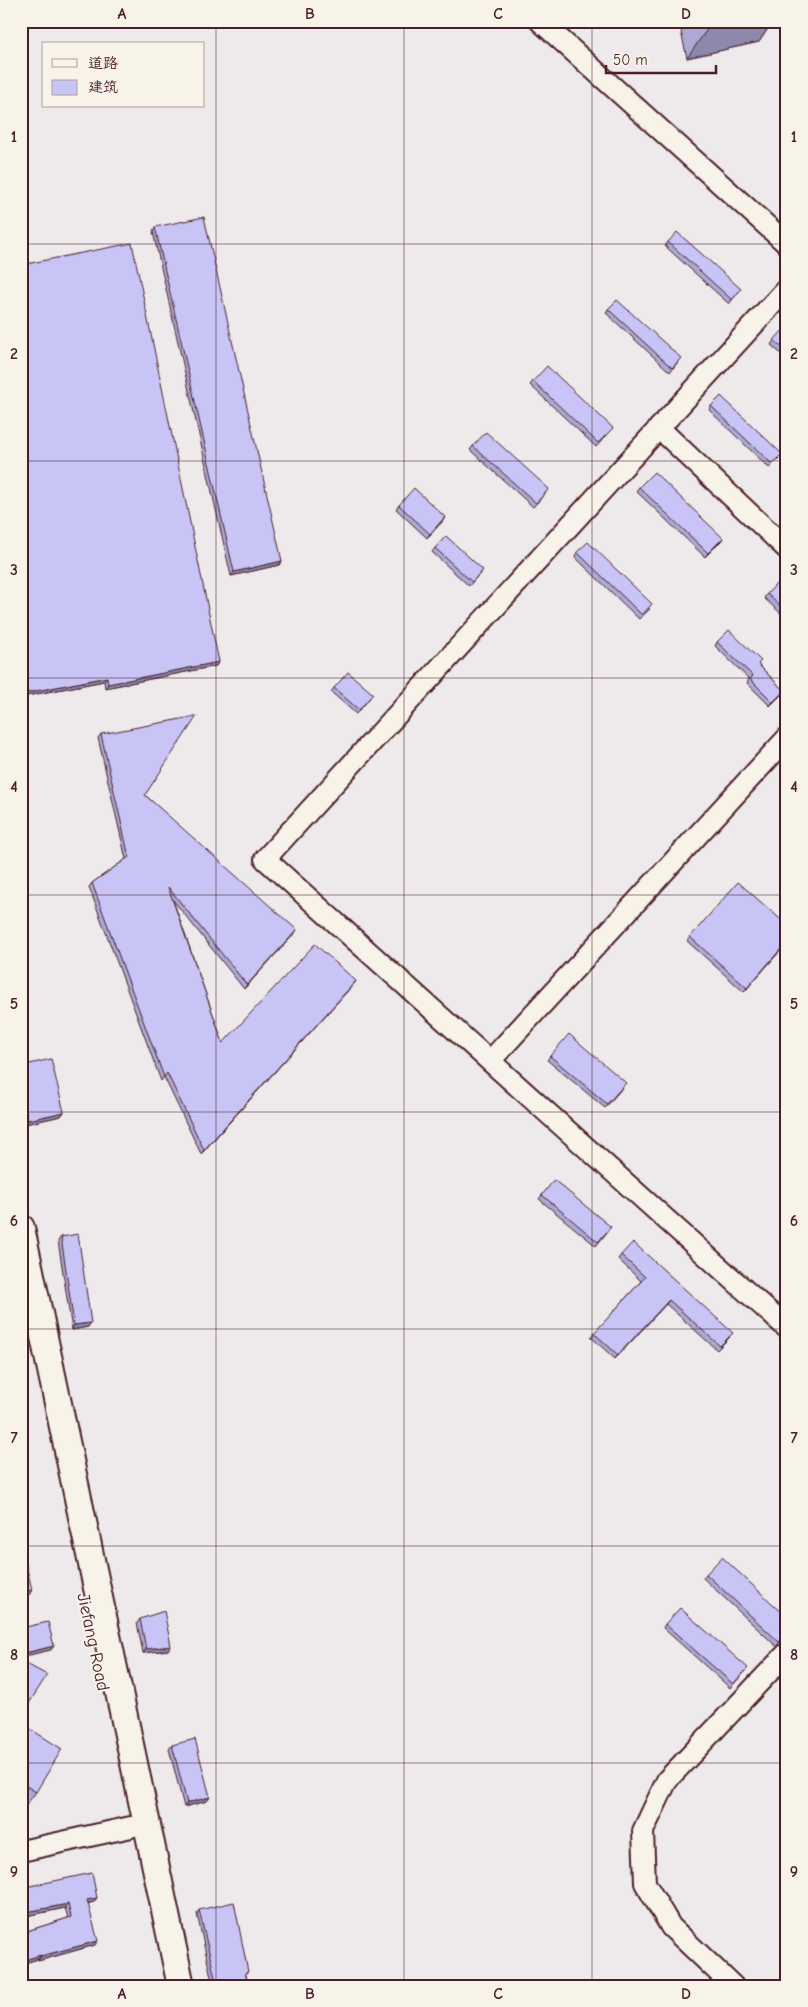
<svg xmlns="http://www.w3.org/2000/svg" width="808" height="2007" font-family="'Comic Neue','LXGW WenKai TC',sans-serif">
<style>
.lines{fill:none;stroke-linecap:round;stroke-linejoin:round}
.minor-casing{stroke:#4a1f2b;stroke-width:24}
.major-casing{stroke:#4a1f2b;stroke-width:30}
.minor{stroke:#f7f3e8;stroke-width:20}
.major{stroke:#f7f3e8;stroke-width:26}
.wall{fill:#aca9d4;stroke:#4a1f2b}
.shaded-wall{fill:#8c89ac;stroke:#4a1f2b}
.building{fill:#c8c4f6;stroke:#4a1f2b}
.grid{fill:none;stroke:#4a1f2b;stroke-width:1;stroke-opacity:0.55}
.labels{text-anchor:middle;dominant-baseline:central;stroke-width:4;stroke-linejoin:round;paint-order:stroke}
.street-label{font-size:18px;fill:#4a1f2b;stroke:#f7f3e8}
.neatline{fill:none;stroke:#4a1f2b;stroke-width:2}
.grid-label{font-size:16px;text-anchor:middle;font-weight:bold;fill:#4a1f2b}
</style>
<rect width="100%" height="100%" fill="#eeeaeb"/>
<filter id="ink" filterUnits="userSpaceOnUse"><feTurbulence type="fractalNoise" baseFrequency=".02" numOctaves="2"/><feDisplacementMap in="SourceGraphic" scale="10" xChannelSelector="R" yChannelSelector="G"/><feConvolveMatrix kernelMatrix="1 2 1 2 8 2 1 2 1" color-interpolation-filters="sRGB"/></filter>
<g filter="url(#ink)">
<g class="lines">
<defs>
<g id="minor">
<path d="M540,21l247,223"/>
<path d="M787,288l-522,571 522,469"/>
<path d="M659,428l128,121"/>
<path d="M490,1061l297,-323"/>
<path d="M21,1851l110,-24"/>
<path d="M733,1986l-62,-59 -26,-44 -2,-52 24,-51 120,-127"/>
</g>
<path id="major" d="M21,1228l160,758"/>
</defs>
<use href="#minor" class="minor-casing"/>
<use href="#major" class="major-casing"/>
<use href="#minor" class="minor"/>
<use href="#major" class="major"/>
</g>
<g class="wall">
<path d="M689,21h84l-14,21 -72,16 -6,-26z"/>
<path d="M155,227l127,334 -3,4 -48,11 -78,-344z"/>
<path d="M668,242l73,47 -12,15 -64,-58z"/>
<path d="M21,265l198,397 -3,4 -111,22 -1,-7 -83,16z"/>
<path d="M608,309l70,53 -8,10 -64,-59z"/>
<path d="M787,330v29l-16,-14 3,-5z"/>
<path d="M533,381l77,51 -14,15 -66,-62z"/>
<path d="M711,406l68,52 -10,10 -60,-58z"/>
<path d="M473,446l73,47 -13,14 -63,-57z"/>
<path d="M639,487l84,51 -3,4 -15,15 -69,-66z"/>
<path d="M399,505l46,12 -18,21 -31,-29z"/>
<path d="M435,548l48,22 -14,16 -37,-34z"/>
<path d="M577,552l73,57 -11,10 -64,-62z"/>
<path d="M787,588v31l-23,-21 3,-4z"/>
<path d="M717,642l41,22 26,27 -3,4 -11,11 -23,-23 2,-4 -34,-33z"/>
<path d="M334,688l36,10 -14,16 -25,-22z"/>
<path d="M101,734l44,61 149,139 -50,55 -71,-89 50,143 133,-62 -155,173 -37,-77 -3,4 -72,-194 3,-4 34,-24 -28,-121z"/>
<path d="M787,925v18l-43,49 -57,-51 3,-4z"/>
<path d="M550,1056l73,31 -18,21 -58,-48z"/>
<path d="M21,1066l43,46 -3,4 -36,8 -4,-16z"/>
<path d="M542,1195l66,36 -12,15 -57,-47z"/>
<path d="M61,1237l27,90 -16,3 -14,-89z"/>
<path d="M621,1255l109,82 -13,13 -51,-46 -51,55 -24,-22 50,-56 -23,-22z"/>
<path d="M706,1574l81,43v18l-11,11 -73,-68z"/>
<path d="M140,1619l28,31 -25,3 -6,-30z"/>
<path d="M665,1624l80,48 -15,16 -67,-60z"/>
<path d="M21,1723l15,69 -11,15 -4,-2z"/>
<path d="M172,1745l38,52 -3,4 -23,6 -15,-58z"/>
<path d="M21,1888l73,14 -7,2 8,41 -57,16v-2l-17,5v-31l47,-15 -3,-10 -44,9z"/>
<path d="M199,1910l47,65 3,11h-36l-16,-72z"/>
</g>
<g class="shaded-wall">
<path d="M713,21h60l-14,21 -72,16z"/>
<path d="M445,517l-2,4 -16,17 3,-4z"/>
<path d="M723,538l-3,4 -15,15 3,-4z"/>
<path d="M282,561l-3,4 -48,11 3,-4z"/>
<path d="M219,662l-3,4 -111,22 3,-4z"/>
<path d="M107,677l-3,4 -83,16v-3z"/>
<path d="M784,691l-3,4 -11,11 3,-4z"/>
<path d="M297,930l-3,4 -50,55 3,-4z"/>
<path d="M787,942v1l-43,49 3,-4z"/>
<path d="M356,981l-3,4 -152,169 3,-4z"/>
<path d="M64,1112l-3,4 -36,8 3,-4z"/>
<path d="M669,1300l-3,4 -51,55 3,-4z"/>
<path d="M91,1323l-3,4 -16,3 2,-5z"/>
<path d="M32,1590l-2,4 -9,2v-4z"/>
<path d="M54,1646l-3,4 -30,7v-3z"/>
<path d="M171,1646l-3,4 -25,3 3,-4z"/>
<path d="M210,1797l-3,4 -23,6 3,-4z"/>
<path d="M97,1898l-3,4 -10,2 3,-4z"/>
<path d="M68,1904l-3,4 -44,9v-4z"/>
<path d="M98,1941l-3,4 -57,16 3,-5z"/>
<path d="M41,1955l-3,4 -17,5v-3z"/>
</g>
<g class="building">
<path d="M204,217l78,344 -48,11 -79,-345z"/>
<path d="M677,232l64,57 -9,11 -64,-58z"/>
<path d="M132,243l87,419 -111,22 -1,-7 -86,17v-429z"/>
<path d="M617,300l64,58 -9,10 -64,-59z"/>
<path d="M785,328l2,2v22l-13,-12z"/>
<path d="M547,366l66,62 -15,15 -65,-62z"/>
<path d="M721,396l61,58 -10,10 -61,-58z"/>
<path d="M486,432l63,57 -13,14 -63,-57z"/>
<path d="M654,472l69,66 -15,15 -69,-66z"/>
<path d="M414,488l31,29 -15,17 -31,-29z"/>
<path d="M446,536l37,34 -11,12 -37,-34z"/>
<path d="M588,542l64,62 -10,11 -65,-63z"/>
<path d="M779,581l8,7v24l-20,-18z"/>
<path d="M729,630l32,31 -3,3 26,27 -11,11 -23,-23 3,-3 -36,-34z"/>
<path d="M348,672l25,22 -14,16 -25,-22z"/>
<path d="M197,716l-52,79 152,135 -50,55 -79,-98 55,156 92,-99 41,37 -152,169 -37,-77 -3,4 -72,-194 37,-26 -28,-123z"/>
<path d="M738,882l49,43v17l-40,46 -57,-51z"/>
<path d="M569,1034l57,49 -19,21 -57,-48z"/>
<path d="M51,1059l13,53 -36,8 -7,-28v-26z"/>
<path d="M554,1180l57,47 -13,15 -56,-47z"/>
<path d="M78,1234l13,89 -17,2 -13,-88z"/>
<path d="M633,1242l100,91 -13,13 -51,-46 -51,55 -24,-22 51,-56 -24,-22z"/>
<path d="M21,1507l3,9 -3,1z"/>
<path d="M21,1543l11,47 -11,2z"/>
<path d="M722,1557l65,60v17l-8,8 -73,-68z"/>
<path d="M680,1608l68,60 -15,16 -68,-60z"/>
<path d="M164,1611l7,35 -25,3 -6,-30z"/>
<path d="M48,1622l6,24 -33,8v-26z"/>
<path d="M21,1661l26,14 -26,41z"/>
<path d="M21,1723l41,26 -26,43 -15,-9z"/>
<path d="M195,1739l15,58 -23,6 -15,-58z"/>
<path d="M92,1873l5,25 -10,2 11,41 -57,15v-1l-20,6v-28l50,-16 -3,-13 -47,9v-25z"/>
<path d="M234,1902l14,70 -3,1 4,13h-33h1l-18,-76z"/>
<path d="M71,1981l1,5h-31z"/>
</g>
</g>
<path class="grid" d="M216,21v1965M404,21v1965M592,21v1965M21,244h766M21,461h766M21,678h766M21,895h766M21,1112h766M21,1329h766M21,1546h766M21,1763h766"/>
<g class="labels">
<g class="street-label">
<text transform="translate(93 1642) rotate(78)">Jiefang Road</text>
</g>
</g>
<rect width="808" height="2007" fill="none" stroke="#f7f3e8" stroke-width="55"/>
<rect x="42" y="42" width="162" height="65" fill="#f7f3e8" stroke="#b29e9c"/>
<rect x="52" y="59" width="25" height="8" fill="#f7f3e8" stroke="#b29e9c"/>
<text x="88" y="68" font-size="15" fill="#4a1f2b">道路</text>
<rect x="52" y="80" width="25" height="15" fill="#c8c4f6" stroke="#b29e9c"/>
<text x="88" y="92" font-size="15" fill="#4a1f2b">建筑</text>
<path d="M606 65v8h110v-8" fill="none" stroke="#4a1f2b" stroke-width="2.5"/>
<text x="613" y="65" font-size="15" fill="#4a1f2b" stroke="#f7f3e8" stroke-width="4" paint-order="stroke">50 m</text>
<rect x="28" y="28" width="752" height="1952" class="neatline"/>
<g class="grid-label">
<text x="122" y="19">A</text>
<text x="310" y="19">B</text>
<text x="498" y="19">C</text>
<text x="686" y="19">D</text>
<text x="14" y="142">1</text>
<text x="794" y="142">1</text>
<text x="14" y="359">2</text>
<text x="794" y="359">2</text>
<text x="14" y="575">3</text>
<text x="794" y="575">3</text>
<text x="14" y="792">4</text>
<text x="794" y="792">4</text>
<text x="14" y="1009">5</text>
<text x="794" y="1009">5</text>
<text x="14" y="1226">6</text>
<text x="794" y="1226">6</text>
<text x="14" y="1443">7</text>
<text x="794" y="1443">7</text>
<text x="14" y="1660">8</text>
<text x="794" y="1660">8</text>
<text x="14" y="1877">9</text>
<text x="794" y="1877">9</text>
<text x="122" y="1999">A</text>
<text x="310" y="1999">B</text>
<text x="498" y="1999">C</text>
<text x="686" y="1999">D</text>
</g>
</svg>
